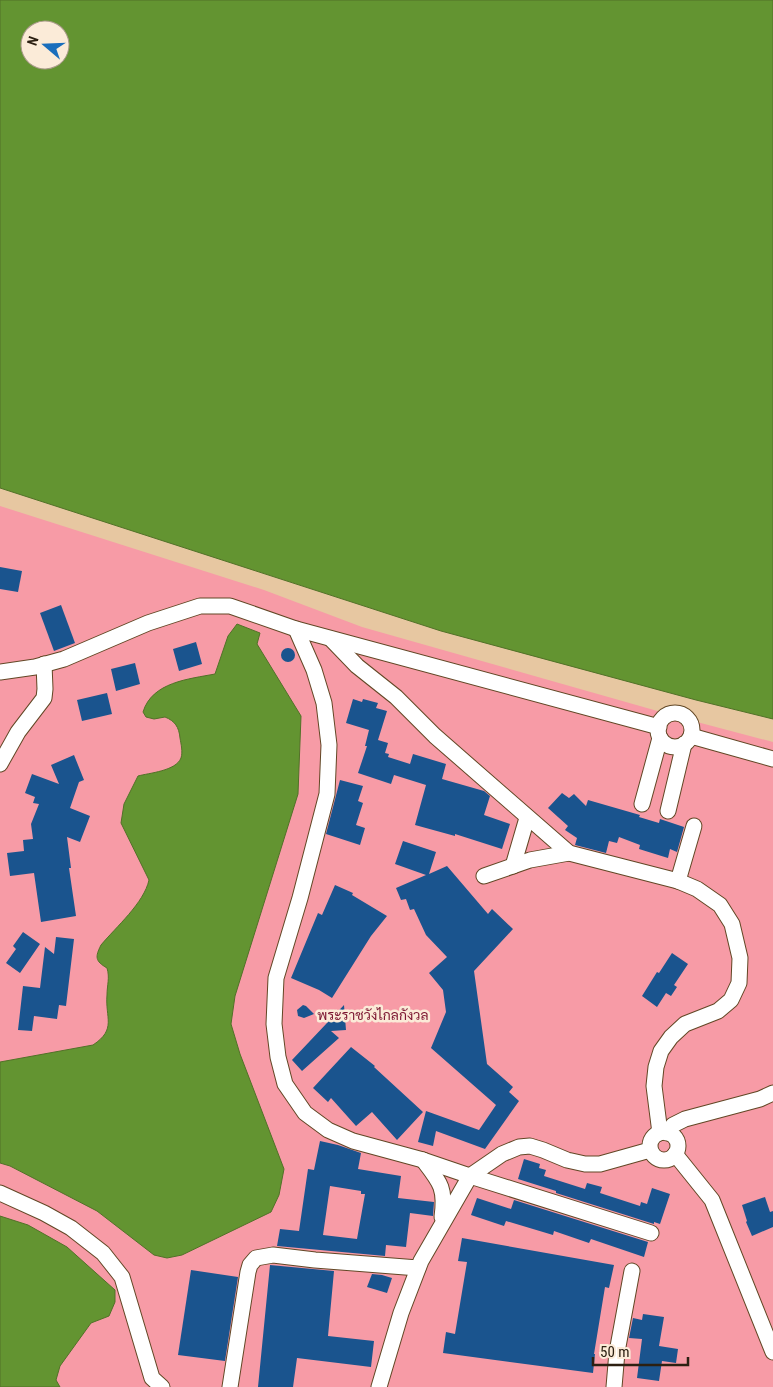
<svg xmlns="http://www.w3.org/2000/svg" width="773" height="1387" font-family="'Roboto Condensed',Sarabun,sans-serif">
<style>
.green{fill:#f79ba6}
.water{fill:#639431;stroke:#527128;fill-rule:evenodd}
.building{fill:#1a548e;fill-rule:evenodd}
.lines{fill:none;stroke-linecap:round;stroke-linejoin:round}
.minor-casing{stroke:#624725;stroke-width:17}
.minor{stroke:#fff;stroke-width:15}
.labels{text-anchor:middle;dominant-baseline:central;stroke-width:5;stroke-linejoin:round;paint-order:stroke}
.park-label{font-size:14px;fill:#7c1631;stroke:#fbebd8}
</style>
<rect width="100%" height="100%" fill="#e7c7a1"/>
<path class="green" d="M0,506l264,84 98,37 299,85c17,-5 24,-5 36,10l76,20v645h-773z"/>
<g class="water">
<path d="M0,0h773v719l-77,-19 -255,-69 -441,-143zM30,30h30v30h-30z"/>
<path d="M237,624l23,9 -3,11 44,72 -3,78 -63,202 -4,28 9,30 44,115 -5,26 -8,17 -89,43 -15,3 -13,-3 -57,-44 -87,-45 -10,-3v-101l93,-17c24,-16 12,-27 14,-50 0,-10 3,-17 0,-27 -12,-7 -12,-11 -6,-23 15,-18 43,-42 48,-65l-28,-57 3,-19 14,-28c11,-3 38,-5 43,-18 2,-6 0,-14 -1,-20 -1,-11 -5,-17 -15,-21l-11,2 -8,-2 -3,-5c9,-30 46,-33 72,-38l13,-38z"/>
<path d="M0,1216l28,9 39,22 48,43v12l-6,14 -18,7 -31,43 -4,14 4,7h-60z"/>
</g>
<g class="building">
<path d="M0,567l22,4 -4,21 -18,-3z"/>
<path d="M61,605l14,38 -21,8 -14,-38z"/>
<path d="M196,642l6,22 -23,7 -6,-22z"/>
<circle cx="288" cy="655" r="7"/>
<path d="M135,663l5,21 -24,7 -5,-22z"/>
<path d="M107,693l5,21 -30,7 -5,-21z"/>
<path d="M353,699l9,3 1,-3 15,4 -2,5 11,3 -9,29 10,3 -3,10 4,1 -1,3 22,7 3,-10 33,10 -4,15 42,12 6,5 -6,19 26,9 -8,25 -47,-15v2l-40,-11 11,-40 -32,-10 -3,9 -33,-11 9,-27h-2l4,-16 -23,-7z"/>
<path d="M74,755l10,25 -5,2 -9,26 20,8 -10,26 -13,-5 4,31h-2l7,48 -35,6 -7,-49 -24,3 -3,-23 17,-2 -1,-11 10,-1 -2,-15 8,-20 -6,-1 2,-6 -10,-4 7,-19 27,10 -8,-19z"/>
<path d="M340,780l23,6 -5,15 5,2 -7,22 9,3 -5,17 -34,-11z"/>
<path d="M562,793l7,5 5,-4 12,12 2,-6 52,15 -1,2 20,6 1,-4 24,8 -7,25 -7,-3 -2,9 -29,-9 1,-4 -21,-8 -2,6 -8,-2 -3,12 -31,-8 2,-7 -12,-8 3,-4 -20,-18z"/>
<path d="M403,841l33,11 -7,22 18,-8 41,48 4,-5 21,20 -39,42 13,93 26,23 -4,5 10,9 -34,48 -49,-18 -3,15 -15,-4 8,-31 53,19 17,-25 -65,-57 15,-36 -3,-22 -14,-17 18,-16 -21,-22 -12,-26 -4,1 -4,-11 -5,1 -5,-12 30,-13 -31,-11z"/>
<path d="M335,885l18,8 -1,2 35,21 -16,20 -39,62 -13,-8 -28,-12 27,-65 4,2z"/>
<path d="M23,932l17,12 -20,29 -14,-10 10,-14 -3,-3z"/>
<path d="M56,937l18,2 -8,67 -7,-1 -2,14 -23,-3 -2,15 -14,-1 5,-44 17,2 5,-41 9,7z"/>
<path d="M672,953l16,11 -14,21 3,2 -6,9 -5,-3 -9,14 -15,-11 15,-24 2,1z"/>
<path d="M303,1005l3,1 8,8 -10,4 -6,-2 -1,-6z"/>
<path d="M344,1005l2,25 -15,1 8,7 -37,33 -10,-11z"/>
<path d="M351,1047l24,19 -1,1 49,45 -26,28 -25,-28 -16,14 -25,-28 -3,4 -15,-14z"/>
<path d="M320,1141l18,4 23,8 -3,16 43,7 -3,22 36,4 -1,14 -23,-3 -4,34 -20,-2 -1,11 -108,-10 3,-17 19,2 9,-62 6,1zM330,1186l31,5v3h4l-8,45 -34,-4z"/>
<path d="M524,1159l16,5 -1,4 7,2 -2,6 41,13 2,-6 15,4 -2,6 40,13 1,-4 6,2 5,-16 18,6 -10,30 -6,-2v2l-98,-31v-2l-38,-12z"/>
<path d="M765,1197l5,15 3,-1v16l-21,9 -6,-14 1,-1 -5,-16z"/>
<path d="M477,1198l34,11 3,-9 134,42 -4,15 -53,-18 -2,4 -35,-12 -1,4 -47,-14 -2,5 -33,-11z"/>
<path d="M462,1238l152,27 -5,23 -4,-1 -11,67h1l-2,19 -150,-20 3,-21 9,2 12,-72 -9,-1z"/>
<path d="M270,1265l64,6 -6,65 46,5 -3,26 -74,-9 -4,29h-35z"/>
<path d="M191,1270l47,7 -13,84 -47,-6z"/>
<path d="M372,1274l10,1 10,3 -5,15 -20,-6z"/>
<path d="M643,1314l21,3 -5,29 19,3 -2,14 -14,-2 -3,20 -22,-3 5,-39 -13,-1 4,-20 9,2z"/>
</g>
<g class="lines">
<defs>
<g id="minor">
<path d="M296,629l18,41 10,33 5,42 -2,49 -27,104 -24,80 -2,46 4,33 7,27 20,29 23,17 25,11 70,19 47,16 181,57"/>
<path d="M331,639l26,27 39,31 39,39 134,117 109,28 19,8 23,16 12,19 8,34 -1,25 -8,17 -13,11 -33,13 -14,13 -10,14 -5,16 -2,19 6,47"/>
<path d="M0,672l35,-5 29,-8 84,-36 52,-17h30l66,23 363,98"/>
<circle cx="675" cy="730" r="17"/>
<path d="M691,736l82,23"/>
<path d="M0,764l18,-32 26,-34 1,-9 -1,-25"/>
<path d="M642,804l18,-66"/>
<path d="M668,811l16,-67"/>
<path d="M513,866l14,-48"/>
<path d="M484,876l46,-16 39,-7"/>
<path d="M678,881l16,-55"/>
<circle cx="664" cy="1146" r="14"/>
<path d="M667,1133l6,-8 12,-6 75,-20 13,-6"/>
<path d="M675,1154l37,46 61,152"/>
<path d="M423,1160c17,22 23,28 19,57"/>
<path d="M0,1193l44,20 27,15 32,25 19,24 30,101 10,9"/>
<path d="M230,1387l18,-115 2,-7 6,-7 17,-3 42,5 103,8"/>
<path d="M379,1387l22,-74 20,-52 49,-85 32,-22 17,-7 11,-1 13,4 24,10 18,4h15l50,-14"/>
<path d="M614,1387l3,-35 15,-81"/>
</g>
</defs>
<use href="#minor" class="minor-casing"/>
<use href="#minor" class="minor"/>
</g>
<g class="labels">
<g class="park-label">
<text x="373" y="1015">พระราชวังไกลกังวล</text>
</g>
</g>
<g transform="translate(45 45) rotate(289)"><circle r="24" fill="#fbebd8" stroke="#a89a89"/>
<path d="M0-4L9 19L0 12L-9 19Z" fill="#1a6ebc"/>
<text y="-8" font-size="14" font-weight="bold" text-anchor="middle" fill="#2c2012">N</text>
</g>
<path d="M593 1357v8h95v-8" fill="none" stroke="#2c2012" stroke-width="2.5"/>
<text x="600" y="1357" font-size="15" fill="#2c2012" stroke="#fbebd8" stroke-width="4" paint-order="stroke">50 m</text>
</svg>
